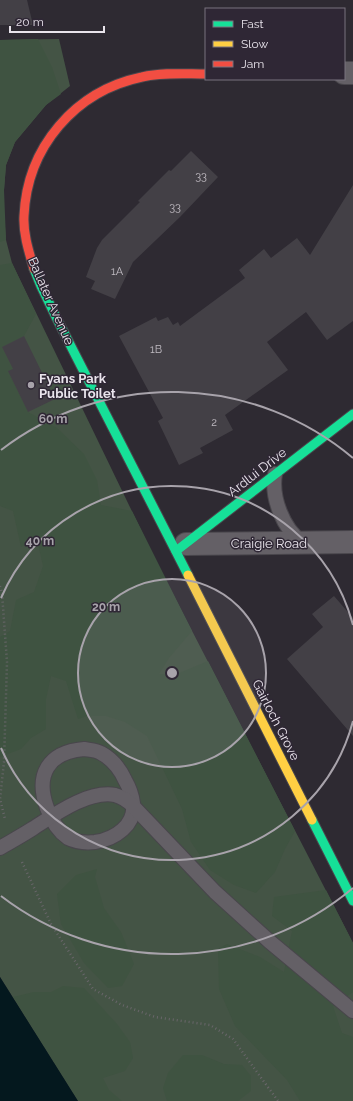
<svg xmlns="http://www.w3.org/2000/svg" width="353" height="1101" font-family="Raleway,sans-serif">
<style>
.green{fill:#445445}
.forest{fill:#3f5341}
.water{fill:#04181e}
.building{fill:#434046}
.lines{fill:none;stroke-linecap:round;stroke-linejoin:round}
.lane-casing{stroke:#49464c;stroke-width:16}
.street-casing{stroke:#49464c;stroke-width:24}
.fast-casing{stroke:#49464c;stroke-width:11}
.slow-casing{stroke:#49464c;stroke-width:11}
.jam-casing{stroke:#49464c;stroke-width:11}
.path{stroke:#69666a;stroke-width:2.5;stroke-dasharray:1 3;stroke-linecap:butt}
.lane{stroke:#646066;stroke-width:14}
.street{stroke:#646066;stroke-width:22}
.fast{stroke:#16e098;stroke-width:9}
.slow{stroke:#ffcf43;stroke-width:9}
.jam{stroke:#f24e42;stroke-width:9}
.ring{fill:none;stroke:#a8a3ab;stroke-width:2}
.poi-dot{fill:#a8a3ab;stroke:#2f2735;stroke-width:1.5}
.labels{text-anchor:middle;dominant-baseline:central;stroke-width:3;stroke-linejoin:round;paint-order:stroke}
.number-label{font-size:11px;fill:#c0bbc2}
.street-label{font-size:13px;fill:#e9e4ec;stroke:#2f2735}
.poi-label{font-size:13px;font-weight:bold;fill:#e9e4ec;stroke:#2f2735;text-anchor:start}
.centre{fill:#a8a3ab;stroke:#2f2735;stroke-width:2}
.ring-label{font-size:12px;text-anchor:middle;font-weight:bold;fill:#a8a3ab;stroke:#2f2735;stroke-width:3;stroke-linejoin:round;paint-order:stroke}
</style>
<rect width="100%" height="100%" fill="#2e2a32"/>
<path class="green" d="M59,39l11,47 -24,19 -31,37 -9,23 -2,25v23l2,27 6,23 144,298 197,382v158h-275l-78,-124v-937z"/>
<g class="forest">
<path d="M38,39l14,28 9,27 -15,11 -31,37 -9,23 -2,25 2,50 -6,2v-202z"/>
<path d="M12,263l24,51 -12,22 -22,11 11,22 -5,2 20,41 29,16 27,26 13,26 4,25 31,6 60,120 -23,27 -10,16h18l31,-13 87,170 -10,18 -10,23 -19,21 -22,-8 -24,-15 -19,-28 -9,-33 -35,-73 -22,-14 -19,-6h-19l-9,3 -12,-38 -15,-5 -5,23v30l-15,9 -10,11 -21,8v-120l10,-6 6,-31 18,-8 9,-26 -6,-27 -16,8 -8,-36 -13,-5v-241z"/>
<path d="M97,869l-2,8 9,31 17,24 13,32 -12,22 -14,2 -24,-25 -23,-39 -4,-30 19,-19z"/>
<path d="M326,890l27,53v49l-20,14 9,27 11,4v64h-53l-13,-21 -52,-54 -16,-37 -1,-40 9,-5 33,13 24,15 8,-41 -20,-15 2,-19z"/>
<path d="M63,986l21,2 33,36 13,18 3,16 -8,13 -22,7 6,12 13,11h-44l-65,-104 21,-5h17z"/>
<path d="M183,1055h19l22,9 18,1 9,11v15l-13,10h-71l-4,-13 5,-15z"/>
</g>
<path class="water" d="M0,977l78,124h-78z"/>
<g class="building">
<path d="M0,0h27l6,25h-33z"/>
<path d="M191,151l27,26 -38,40 -47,45 -18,37 -24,-10 4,-8 -9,-4 11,-29 5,-8 38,-38 -2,-1 31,-31 2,1z"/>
<path d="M353,185v136l-26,19 -21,-28 -39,30 21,28 -63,45 8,15 -33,18 3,5 -24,12 -21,-44 5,-3 -44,-82 37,-19 2,4 10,-4 5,8 5,-3 2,4 65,-48 -6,-8 25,-21 7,9 26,-20 13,17z"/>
<path d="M24,336l31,63 -27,13 -20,-41 5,-2 -11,-22z"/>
<path d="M334,596l19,22v118l-66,-77 36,-32 -11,-13z"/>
</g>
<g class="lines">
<defs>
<g id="lane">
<path d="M275,474c-4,23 8,55 27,68"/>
<path d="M84,749c6,1 12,1 17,4 11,6 19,16 24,27 4,7 7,15 8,23 3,22 -18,36 -38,39 -9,1 -19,0 -27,-4 -10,-7 -17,-19 -21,-30 -12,-33 1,-56 37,-59z"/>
<path d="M0,848c10,-6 21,-12 32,-19 22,-14 56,-39 83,-34 7,2 13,6 18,11l82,86 54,49 84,70"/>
</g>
<g id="street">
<path d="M344,73h9"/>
<path d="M186,544l167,-2"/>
</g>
<g id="fast">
<path d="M34,269l7,17 16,33 131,256"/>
<path d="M176,551l177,-137"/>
<path d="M312,820l41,81"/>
</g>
<path id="slow" d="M188,575l124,245"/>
<path id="jam" d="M34,269c-5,-17 -11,-35 -10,-53 3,-69 51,-125 118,-139 21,-5 43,-3 64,-3"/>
</defs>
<use href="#lane" class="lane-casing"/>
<use href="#street" class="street-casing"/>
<use href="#fast" class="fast-casing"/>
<use href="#slow" class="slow-casing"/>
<use href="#jam" class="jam-casing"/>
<g class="path">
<path d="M0,586l2,7 5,69 -3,100 -4,37 5,20"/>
<path d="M22,862l29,62 42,65 29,16 33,12 55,8 23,14 45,62"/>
</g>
<use href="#lane" class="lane"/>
<use href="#street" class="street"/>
<use href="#fast" class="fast"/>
<use href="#slow" class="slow"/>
<use href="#jam" class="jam"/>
</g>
<circle cx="172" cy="673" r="94" fill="#a8a3ab" fill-opacity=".12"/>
<g class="ring">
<circle cx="172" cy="673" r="94"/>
<path d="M353 721A187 187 0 0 1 1 748M1 598A187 187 0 0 1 353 625"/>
<path d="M353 888A281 281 0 0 1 1 896M1 450A281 281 0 0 1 353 458"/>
</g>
<circle class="poi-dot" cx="31" cy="385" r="4"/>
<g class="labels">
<g class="number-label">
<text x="201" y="176">33</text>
<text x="175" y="207">33</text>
<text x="117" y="271">1A</text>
<text x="156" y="349">1B</text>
<text x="214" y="422">2</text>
</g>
<g class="street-label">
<text transform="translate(51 301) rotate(66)">Ballater Avenue</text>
<text transform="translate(257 472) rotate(-38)">Ardlui Drive</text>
<text x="269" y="543">Craigie Road</text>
<text transform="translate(276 720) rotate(63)">Gairloch Grove</text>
</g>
<g class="poi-label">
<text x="39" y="378">Fyans Park<tspan x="39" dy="15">Public Toilet</tspan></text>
</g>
</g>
<circle cx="172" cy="673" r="6" class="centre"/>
<g class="ring-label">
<text x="53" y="423">60 m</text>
<text x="40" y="545">40 m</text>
<text x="106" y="611">20 m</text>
</g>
<rect x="205" y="8" width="140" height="72" fill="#2f2735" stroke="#79737e"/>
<rect x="213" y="21" width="20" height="6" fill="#16e098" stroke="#79737e"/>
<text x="241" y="28" font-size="12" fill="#e9e4ec">Fast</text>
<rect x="213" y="41" width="20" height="6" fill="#ffcf43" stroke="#79737e"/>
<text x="241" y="48" font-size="12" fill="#e9e4ec">Slow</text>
<rect x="213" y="61" width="20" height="6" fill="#f24e42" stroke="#79737e"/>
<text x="241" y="68" font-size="12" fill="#e9e4ec">Jam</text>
<path d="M10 26v6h94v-6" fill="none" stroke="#e9e4ec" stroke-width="2"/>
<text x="16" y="26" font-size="12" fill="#e9e4ec" stroke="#2f2735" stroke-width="3" paint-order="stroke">20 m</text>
</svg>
